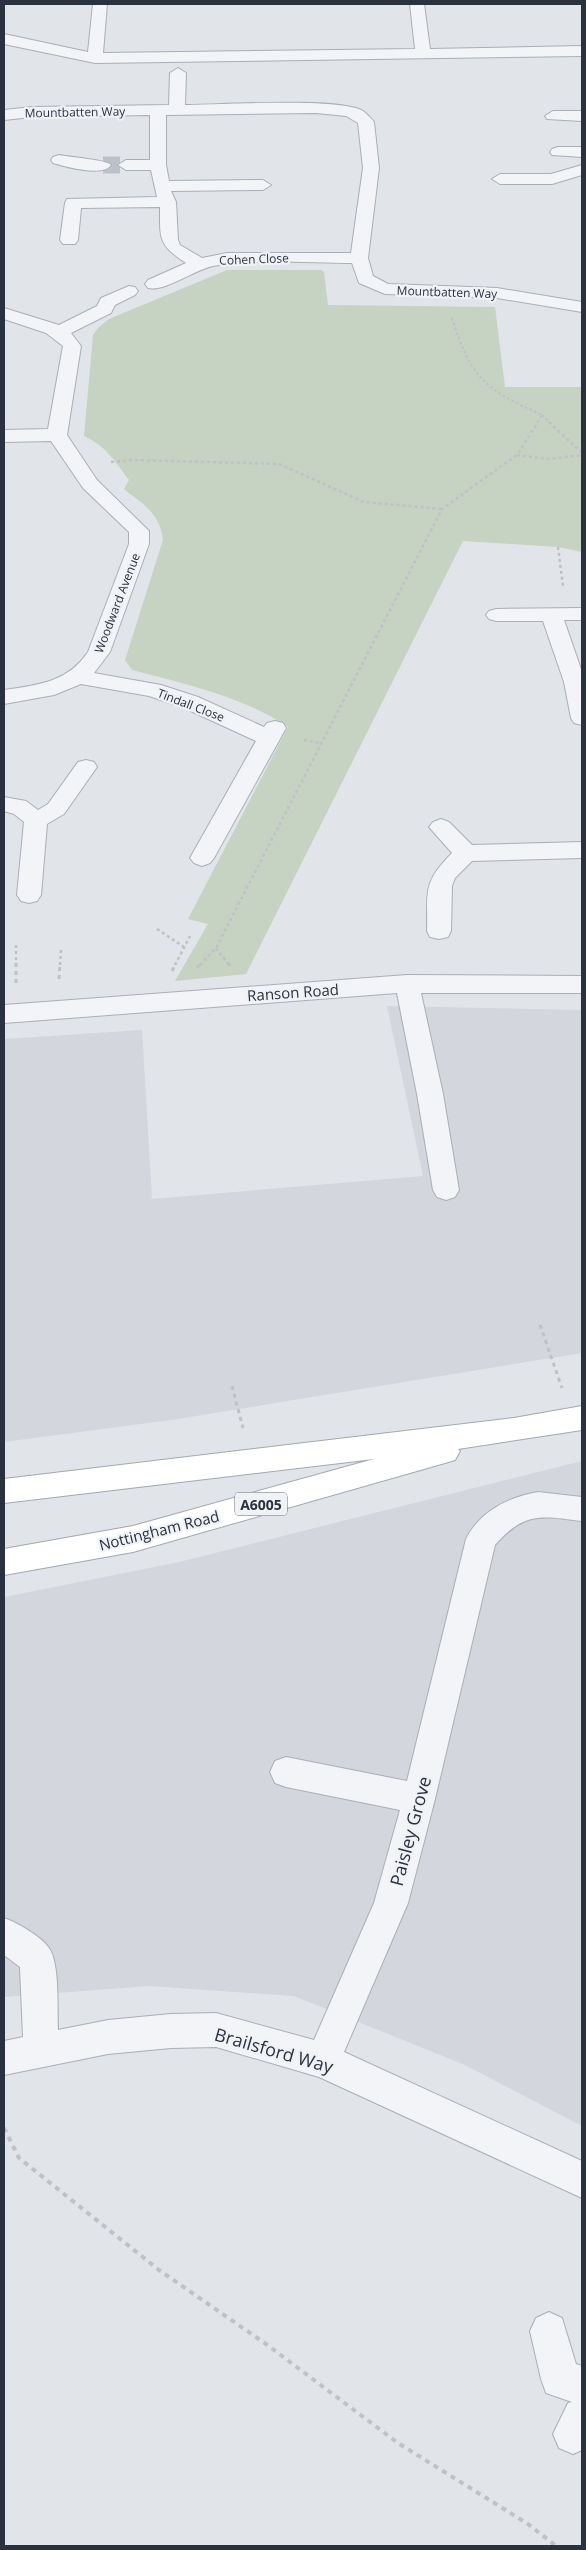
<svg xmlns="http://www.w3.org/2000/svg" width="586" height="2550" font-family="'Open Sans',sans-serif">
<style>
.built{fill:#d3d6dd}
.green{fill:#c6d2c2}
.lines{fill:none;stroke-linecap:round;stroke-linejoin:round}
.minor-tunnel{stroke:#bcc0c7;stroke-width:17;stroke-dasharray:17 8;stroke-linecap:butt}
.minor-casing{stroke:#aaaeb6;stroke-width:2}
.major-casing{stroke:#a1a7b4;stroke-width:2}
.path-far3{stroke:#bfc1c7;stroke-width:2;stroke-dasharray:2.5 2.5;stroke-linecap:butt}
.path-far2{stroke:#bfc1c7;stroke-width:2.5;stroke-dasharray:3 3;stroke-linecap:butt}
.path-far1{stroke:#bfc1c7;stroke-width:3;stroke-dasharray:4 4;stroke-linecap:butt}
.path{stroke:#bfc1c7;stroke-width:4;stroke-dasharray:5 5;stroke-linecap:butt}
.minor{fill:#f3f4f7;fill-rule:evenodd}
.major{fill:#fff;fill-rule:evenodd}
.labels{text-anchor:middle;dominant-baseline:central;stroke-width:4.5;stroke-linejoin:round;paint-order:stroke}
.far-street-label{font-size:12px;fill:#2a313f;stroke:#f0f2f6}
.shield{fill:#f0f2f6;stroke:#656b76;stroke-width:1}
.shield-label{font-size:14px;font-weight:bold;fill:#2a313f}
.street-label{font-size:15px;fill:#2a313f;stroke:#f0f2f6}
.near-street-label{font-size:18px;fill:#2a313f;stroke:#f0f2f6}
</style>
<rect width="100%" height="100%" fill="#e1e4e9"/>
<g class="built">
<path d="M387,1006l195,4v343l-404,66 -174,23v-403l138,-9 10,169 271,-23z"/>
<path d="M582,1461v665l-117,-61 -171,-69 -145,-10 -145,11v-400l175,-35z"/>
</g>
<path class="green" d="M227,270h94l3,2 4,33 167,2 10,80h77v165l-24,-5 -95,-6 -217,433 -71,7 33,-57 -20,-5 100,-192c-46,-31 -103,-43 -156,-57l-7,-10 38,-120c-3,-27 -20,-36 -39,-51l5,-9c-14,-19 -23,-34 -45,-44l9,-101 6,-8 10,-8z"/>
<g class="lines">
<path class="minor-tunnel" d="M103,165h23"/>
<defs>
<g id="minor">
<path d="M93,4h14l-4,49 312,-4 -5,-45h14l6,45 152,-3v10l-487,7 -91,-19v-10l84,18z"/>
<path d="M178,68l8,5 -1,32c33,0 155,-8 178,6 4,3 8,7 11,11l5,46 -11,90 5,18 15,8 109,4 85,14v10l-85,-14 -112,-4 -26,-11 -7,-20c-42,0 -100,-5 -139,3 -19,4 -48,26 -65,22l-3,-4 3,-4 38,-17c-28,-18 -26,-24 -26,-56l-79,1 -3,32 -3,4h-12l-3,-4 5,-37 2,-4 90,-2 -6,-27h-25l-8,-5 8,-5h24v-45l-118,2 -28,3v-10l28,-3 137,-2 1,-32zM316,113l30,3 12,7 5,45 -12,85h-124l-25,5 -22,-13 -2,-5 -2,-38 -5,-11 92,-1 8,-5 -8,-5 -94,1 -3,-16v-50z"/>
<path d="M553,111h29v10l-35,-2 -2,-3z"/>
<path d="M558,147h24v10l-30,-2 -2,-3 2,-3z"/>
<path d="M59,155c10,2 49,5 52,10 -8,12 -45,2 -58,-2l-2,-3 2,-3z"/>
<path d="M582,165v10l-30,9h-52l-8,-5 8,-5h51z"/>
<path d="M129,286l6,1 3,4 -3,4 -20,10 -4,8 -40,20 10,13 -14,89 30,45 52,51v13l-39,108 -16,21 67,12 37,12 66,30 3,-4 8,-2 8,2 3,5 -72,130 -4,5 -8,3 -8,-3 -4,-5 66,-117 -74,-34 -33,-11 -68,-12 -27,11 -50,9v-14c34,-5 64,-8 84,-38l41,-108v-12l-46,-44 -32,-47 -47,1v-12l44,-1 15,-83 -17,-13 -42,-14v-11l55,17 38,-19 4,-8z"/>
<path d="M582,608v12h-18l18,52v53l-8,-2 -3,-5 -7,-36 -21,-61h-47l-7,-2 -3,-4 3,-4 7,-2z"/>
<path d="M86,760l8,2 3,5 -33,47 -17,10 -6,71 -4,6 -8,2 -8,-2 -4,-6 7,-73 -10,-8 -10,-3v-14l22,4 12,9 10,-6 30,-42z"/>
<path d="M441,819l8,3 23,23 110,-3v16l-110,3 -17,17 -3,8 -1,45 -3,6 -9,2 -9,-2 -3,-6c1,-40 -5,-48 25,-78l-23,-26 4,-5z"/>
<path d="M407,975l175,1v17h-161l22,101 16,96 -4,7 -9,3 -9,-3 -4,-7 -16,-96 -20,-101 -393,30v-18z"/>
<path d="M538,1492l44,5v24c-41,-5 -57,-10 -87,24l-60,254 -27,104 -64,149 238,109v37l-263,-121 -103,-30 -45,1 -63,6 -104,21v-34l19,-4 -3,-70 -16,-12v-37c12,4 38,19 45,30 11,15 8,62 9,82l50,-10 63,-6 45,-1 98,27 60,-137 26,-93 -114,-23 -11,-4 -5,-11 5,-11 11,-4 121,24 59,-242c14,-28 43,-42 72,-47z"/>
<path d="M549,2312l13,6 14,46 6,2v84l-9,4 -14,-6 -6,-14 15,-31 4,-1 -26,-9 -5,-14 -11,-48 6,-13z"/>
</g>
<path id="major" d="M582,1406v24l-124,19 2,2 -5,9 -10,3 -312,89 -129,23v-26l129,-23 241,-67 -370,44v-24l510,-61z"/>
</defs>
<use href="#minor" class="minor-casing"/>
<use href="#major" class="major-casing"/>
<g class="path-far3">
<path d="M452,318c19,61 33,71 90,97l-5,8"/>
<path d="M542,415l8,8"/>
</g>
<g class="path-far2">
<path d="M549,422l33,31"/>
<path d="M517,455l31,4 34,-4"/>
<path d="M111,462l22,-2 146,4 85,38 78,7"/>
<path d="M558,547l5,39"/>
<path d="M304,740l16,3"/>
<path d="M157,929l27,18"/>
<path d="M16,945v20"/>
<path d="M216,948l13,17"/>
<path d="M60,965l1,-15"/>
<path d="M175,965l15,-29"/>
<path d="M200,965l16,-17 226,-439 75,-54 21,-33"/>
</g>
<g class="path-far1">
<path d="M16,963v21"/>
<path d="M228,963l3,4"/>
<path d="M197,968l4,-5"/>
<path d="M172,971l4,-8"/>
<path d="M59,979l1,-16"/>
<path d="M540,1325l22,63"/>
<path d="M232,1386l11,42"/>
</g>
<path class="path" d="M4,2128l15,30 140,112 107,74 132,99 130,81 28,22"/>
<use href="#minor" class="minor"/>
<use href="#major" class="major"/>
</g>
<g class="labels">
<g class="far-street-label">
<text transform="translate(75 112) rotate(-1)">Mountbatten Way</text>
<text transform="translate(254 259) rotate(-2)">Cohen Close</text>
<text transform="translate(447 292) rotate(2)">Mountbatten Way</text>
<text transform="translate(117 603) rotate(-69)">Woodward Avenue</text>
<text transform="translate(191 705) rotate(21)">Tindall Close</text>
</g>
<rect class="shield" x="235" y="1492.5" width="52" height="23" rx="4"/>
<g class="shield-label">
<text x="261" y="1504">A6005</text>
</g>
<g class="street-label">
<text transform="translate(293 992) rotate(-4)">Ranson Road</text>
<text transform="translate(159 1530) rotate(-14)">Nottingham Road</text>
</g>
<g class="near-street-label">
<text transform="translate(410 1831) rotate(-75)">Paisley Grove</text>
<text transform="translate(274 2050) rotate(16)">Brailsford Way</text>
</g>
</g>
<rect width="586" height="2550" fill="none" stroke="#2a313f" stroke-width="10"/>
</svg>
